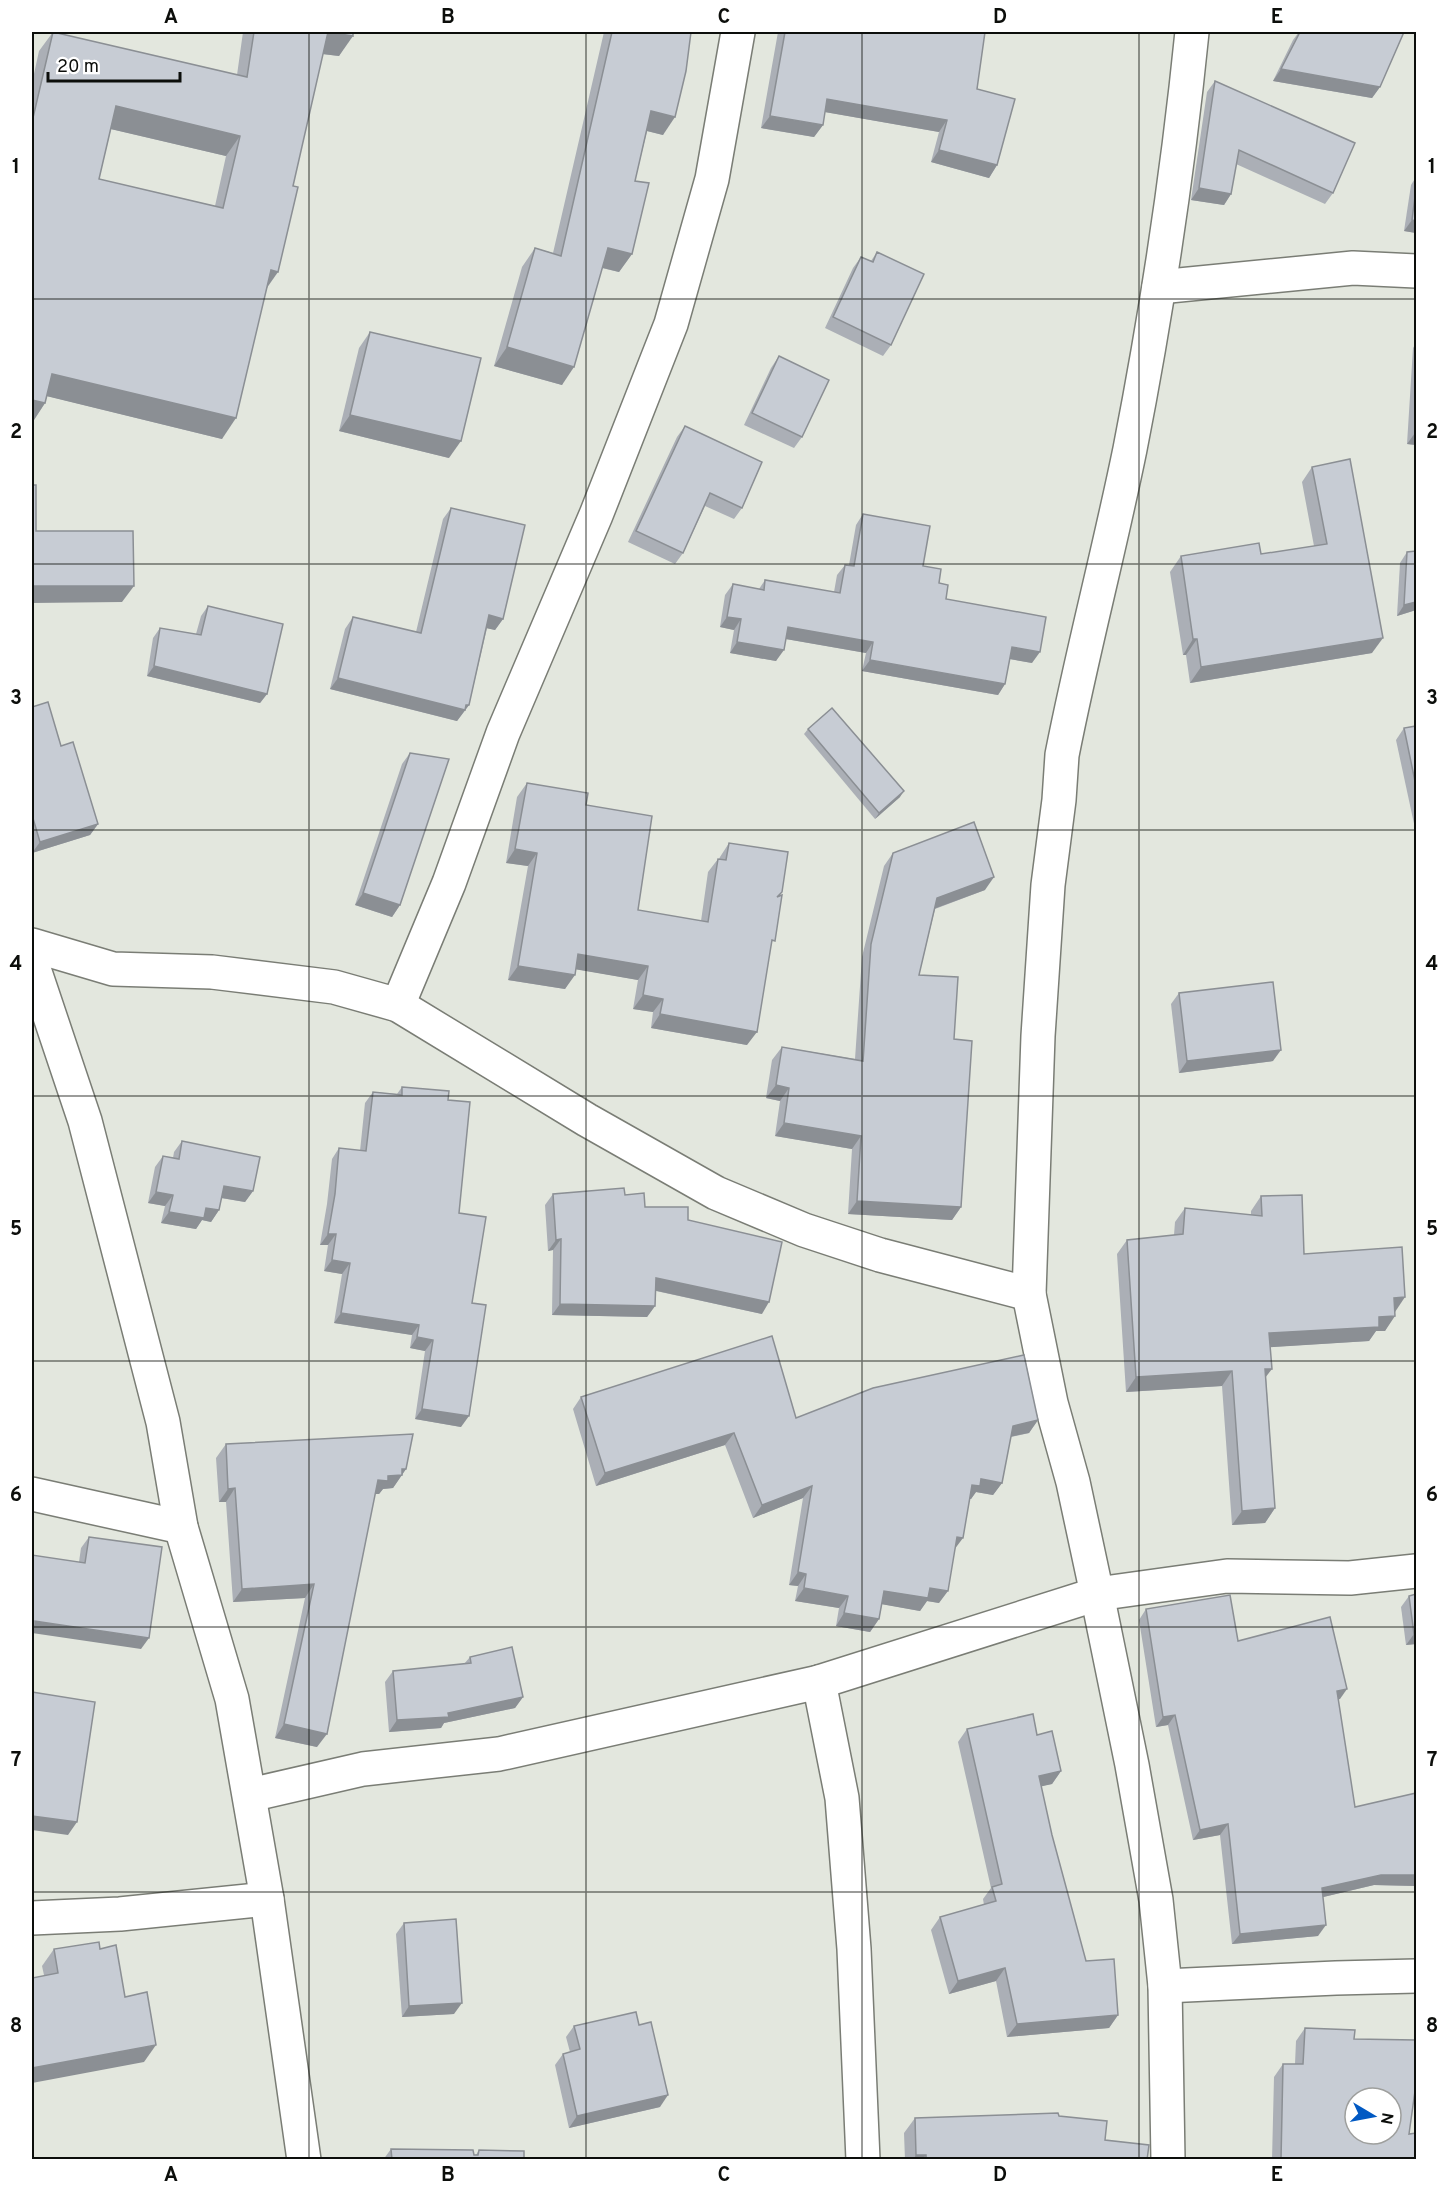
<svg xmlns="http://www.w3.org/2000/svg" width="1448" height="2191" font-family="Overpass,sans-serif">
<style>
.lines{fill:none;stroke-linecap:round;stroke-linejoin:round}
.minor-casing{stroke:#7a7d75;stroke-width:36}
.minor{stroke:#fff;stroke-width:33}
.wall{fill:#abafb6;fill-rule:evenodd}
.shaded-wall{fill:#8b8f94}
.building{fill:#c7ccd4;stroke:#8b8f94;stroke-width:1.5;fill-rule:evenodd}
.grid{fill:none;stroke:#0c0e0b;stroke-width:1.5;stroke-opacity:0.55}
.neatline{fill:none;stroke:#0c0e0b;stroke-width:2}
.grid-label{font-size:20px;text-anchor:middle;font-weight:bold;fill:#0c0e0b}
</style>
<rect width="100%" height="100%" fill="#e3e7de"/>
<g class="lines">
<defs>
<g id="minor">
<path d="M1159,287l194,-19 63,3"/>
<path d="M32,945l81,24 99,3 122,15 64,18 189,115 129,73 88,37 76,25 149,39"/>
<path d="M32,963l53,158 78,301 18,105 51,172 35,200 37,261"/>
<path d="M398,1005l51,-122 54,-150 93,-218 75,-191 41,-145 26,-147"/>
<path d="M32,1494l149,33"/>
<path d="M819,1682l23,116 12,151 9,211"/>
<path d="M250,1795l113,-26 136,-15 320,-72 278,-88 130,-18 123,2 66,-7"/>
<path d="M32,1918l88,-4 147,-15"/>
<path d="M1165,1986l171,-8 80,-2"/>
<path d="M1168,2160l-3,-174 -9,-86 -24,-135 -35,-171 -24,-112 -22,-79 -22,-109 9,-258 10,-151 11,-85 3,-45c20,-102 47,-203 68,-306 27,-138 48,-278 62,-417"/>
</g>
</defs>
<use href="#minor" class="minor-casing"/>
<use href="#minor" class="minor"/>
</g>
<g class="wall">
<path d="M53,32l184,43 6,-43h110l-14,24 -16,-2 -56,234 -45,151 -175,-43 -2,7 -13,20v-340l7,-32zM111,129l115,27 -11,50 -116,-27z"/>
<path d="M604,32h87l-28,103 -16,-4 -12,50 -3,73 -13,18 -17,-4 -40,117 -68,-19 28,-99 13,-19 18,5z"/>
<path d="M778,32h207l-8,57 20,76 -8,13 -58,-16 8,-30 -114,-20 -2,13 -9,12 -53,-9z"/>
<path d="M1299,32h9l2,1 1,-1h93l-24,55 -8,11 -99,-17 20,-41z"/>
<path d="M1215,81l118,112 -8,11 -89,-40 -5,30 -7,11 -33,-5 16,-108z"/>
<path d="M1416,177v56l-12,-2 7,-46z"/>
<path d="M877,252l14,93 -8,11 -58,-28 28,-60 8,-11 10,4z"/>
<path d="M370,332l79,126 -110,-27 20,-83z"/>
<path d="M1416,343v102l-9,-1 6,-96z"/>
<path d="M779,356l23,81 -8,11 -50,-23 27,-57z"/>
<path d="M685,426l57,82 -8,11 -29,-13 -22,47 -8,11 -47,-22 49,-105z"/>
<path d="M1312,467l60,186 -182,30 -4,-28h-3l-13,-83 11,-16 80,-2 53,-8 -12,-64z"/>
<path d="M451,508l52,111 -8,11 -8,-2 -18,77 -12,16 -127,-32 15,-60 8,-12 63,15 27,-113z"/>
<path d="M863,514l60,52 16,17 7,16 86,64 -22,-4 -5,25 -7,11 -136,-24 4,-18 -80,-14 -10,22 -46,-8 4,-23 -14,-3 5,-32 8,-11 26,5 6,-9 69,12 3,-17 8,-10h4l7,-40z"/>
<path d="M1407,552l9,58 -19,6 3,-53z"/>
<path d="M208,606l59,88 -7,9 -113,-27 6,-38 7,-10 36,6 5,-18z"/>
<path d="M32,707l29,39 37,78 -8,11 -58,18z"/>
<path d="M1416,726v107l-20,-93 8,-12z"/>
<path d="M808,729l92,68 -25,22 -71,-85z"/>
<path d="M410,753l-10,152 -8,12 -37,-12 47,-141z"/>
<path d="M527,783l59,22 52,105 63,11 7,-49 10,-13h1l1,-2 9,-14 51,53 -9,50 -24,99 -96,-17 2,-16 -20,-3 5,-29 -62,-11 -11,20 -57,-9 20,-114 -22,-3 11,-66z"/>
<path d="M893,853l92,37 -50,19 -16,66 35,64 7,168 -9,13 -104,-6 4,-65 -77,-13 5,-35 -14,-3 6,-38 10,-13 73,12 7,-102 22,-91z"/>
<path d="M1179,993l94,68 -94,12 -8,-69z"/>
<path d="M402,1087l46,13 11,113 13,90 -11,124 -46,-8 10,-68 -15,-3 2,-13 -78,-12 8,-49 -18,-3 4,-26h-8l7,-41 5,-45 7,-11 21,3 5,-48 8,-11 24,2z"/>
<path d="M182,1141l71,50 -8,11 -24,-4 -2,12 -8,12 -9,-2 -6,9 -35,-6 4,-17 -17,-3 7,-36 8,-11 10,2 1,-6z"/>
<path d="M553,1194l72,1 20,12 43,13 74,94 -106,-23 -1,15 -8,11 -95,-2 1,-65 -5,1 -3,-46z"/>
<path d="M1261,1196l43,58 91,58 -10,19h-9l-7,10 -99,6 -4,30 9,131 -10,15 -33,2 -10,-139 -96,6 -9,-138 10,-14 47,-5 1,-13 10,-14 66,7v-4z"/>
<path d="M581,1397l215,21 242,2 -9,13 -18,4 -9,46 -9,12 -17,-3 -5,7h-2l-30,104 -12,-2 -7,10 -38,-7 -3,15 -9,13 -34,-6 3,-18 -44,-7 3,-15 -9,-1 14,-87 -50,20 -28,-73 -129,41 -23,-77z"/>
<path d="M226,1444l180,25 -13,19 -10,1 -4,5h-4l-58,253 -42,-9 30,-140 -72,4 -7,-100h-7l-3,-44z"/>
<path d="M89,1537l52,112 -62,-87 2,-14z"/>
<path d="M1416,1594v50l-10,1 -5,-38 8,-11z"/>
<path d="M1146,1609l92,32 102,58h-2l17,108 61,-14v93l-42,-1 -51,12 -5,39 -86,8 -12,-109 -27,5 -25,-115 -12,2 -17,-107z"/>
<path d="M470,1657l53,40 -8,11 -71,15 -3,5 -52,4 -4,-50 8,-11 71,-7z"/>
<path d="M967,1729l70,6 24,36 -9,13 -11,2 11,49 34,126 32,54 -9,13 -102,9 -11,-56 -47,13 -18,-64 9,-13 44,-12 -1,-6 8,-11 -33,-146z"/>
<path d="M404,1923l50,91 -52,3 -6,-83z"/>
<path d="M54,1949h46l25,48 19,65 -100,-87 -2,-9z"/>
<path d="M639,2025l21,82 -91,21 -14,-63 8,-11 7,-2 -4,-15 8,-11z"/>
<path d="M1305,2028l49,11 55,95 7,26h-144l2,-83 9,-13h12l1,-23z"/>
<path d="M1059,2116l46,24 42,20h-242l-1,-27 11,-15z"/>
<path d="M391,2149l85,6 3,-5 45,10h-141z"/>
</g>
<g class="shaded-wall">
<path d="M328,32l25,4 -14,20 -25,-3z"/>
<path d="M1281,69l99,18 -8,11 -99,-17z"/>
<path d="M827,99l120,21 -8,12 -120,-21z"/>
<path d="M116,106l124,30 -14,20 -124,-29z"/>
<path d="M651,111l24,6 -12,18 -24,-6z"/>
<path d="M770,116l53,9 -9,12 -53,-9z"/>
<path d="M939,150l58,15 -8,13 -58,-16z"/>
<path d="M1199,188l32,6 -7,11 -33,-5z"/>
<path d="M1412,220l4,1v12l-12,-2z"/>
<path d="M608,248l24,6 -13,18 -24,-6z"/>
<path d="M271,270l7,2 -14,20z"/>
<path d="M507,347l67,20 -12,18 -68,-19z"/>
<path d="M52,374l184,44 -14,21 -184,-45z"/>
<path d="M32,400l13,3 -13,20z"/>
<path d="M350,415l111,26 -12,17 -110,-27z"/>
<path d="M1415,433h1v12l-9,-1z"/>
<path d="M32,586h102l-12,16 -90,1z"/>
<path d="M1416,602v8l-19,6 7,-11z"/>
<path d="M489,615l14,4 -8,11 -14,-3z"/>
<path d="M727,617l14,2 -7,11 -14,-3z"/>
<path d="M788,627l85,15 -7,11 -86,-15z"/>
<path d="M1383,638l-11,15 -182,30 11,-16z"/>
<path d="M1193,639h4l-11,16h-3z"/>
<path d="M737,642l47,8 -8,11 -46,-8z"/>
<path d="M1012,647l28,5 -8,11 -28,-5z"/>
<path d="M870,660l135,24 -7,11 -136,-24z"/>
<path d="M154,666l113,28 -7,9 -113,-27z"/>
<path d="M338,678l131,27 -12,16 -127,-32z"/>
<path d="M904,791l-4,6 -25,22 4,-6z"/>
<path d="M98,824l-8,11 -58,18 8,-11z"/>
<path d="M515,849l22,4 -9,13 -22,-3z"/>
<path d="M994,877l-9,13 -57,21 9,-13z"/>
<path d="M363,893l37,12 -8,12 -37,-12z"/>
<path d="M578,954l70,12 -10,14 -70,-12z"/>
<path d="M518,966l57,9 -10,14 -57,-9z"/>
<path d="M643,995l20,4 -10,13 -20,-3z"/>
<path d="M660,1014l97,18 -10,13 -96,-17z"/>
<path d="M1281,1050l-8,11 -94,12 8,-12z"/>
<path d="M776,1085l13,3 -9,13 -14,-3z"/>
<path d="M784,1123l77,13 -9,13 -77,-13z"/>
<path d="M224,1186l29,5 -8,11 -29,-5z"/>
<path d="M156,1192l17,3 -8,11 -17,-3z"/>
<path d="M857,1201l104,6 -9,13 -104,-6z"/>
<path d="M206,1208l13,2 -8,12 -9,-2 -6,9 -35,-6 8,-11z"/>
<path d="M328,1234h8l-8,11h-8z"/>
<path d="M561,1239l-8,11 -5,1 8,-11z"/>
<path d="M332,1260l18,3 -8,11 -18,-3z"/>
<path d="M656,1278l113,24 -7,12 -114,-25z"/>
<path d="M1405,1297l-10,15 -1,-14z"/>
<path d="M560,1304l95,2 -8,11 -95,-2z"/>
<path d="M341,1313l78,12 -7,10 -78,-12z"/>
<path d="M1395,1316l-10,15h-9l-7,10 -110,7 10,-15 110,-16z"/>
<path d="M417,1337l16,3 -8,11 -15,-3z"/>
<path d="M1265,1369h7l-11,14z"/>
<path d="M1232,1371l-10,15 -96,6 10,-15z"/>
<path d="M422,1409l47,7 -8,11 -46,-8z"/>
<path d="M1038,1420l-9,13 -25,5 9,-12z"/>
<path d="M734,1433l-9,12 -129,41 9,-13z"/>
<path d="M402,1469h4l-13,19 -10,1 -4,5h-11l10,-14z"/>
<path d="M981,1479l21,4 -9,12 -17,-3 -5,7 -8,-2 9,-12z"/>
<path d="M812,1486l-9,12 -50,20 9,-13z"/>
<path d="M235,1488l-9,14h-7l9,-13z"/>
<path d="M1275,1508l-10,15 -33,2 10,-14z"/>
<path d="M957,1537l6,1 -9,12z"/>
<path d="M798,1572l8,2 -8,12 -9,-1z"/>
<path d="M314,1584l-9,14 -72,4 9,-13z"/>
<path d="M804,1588l44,8 -9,12 -44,-7z"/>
<path d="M930,1588l18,3 -9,12 -12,-2 -7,10 -45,-8 9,-12z"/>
<path d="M844,1613l35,6 -9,13 -34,-6z"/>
<path d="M35,1621l114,17 -8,11 -109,-16v-7z"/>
<path d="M1414,1634h2v10l-10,1z"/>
<path d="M1347,1689l-7,10 -10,3 7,-11z"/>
<path d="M523,1697l-8,11 -71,15 -3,5 -52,4 8,-12 51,-7z"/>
<path d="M1175,1715l-7,10 -12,2 7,-10z"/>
<path d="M284,1724l43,10 -10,13 -42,-9z"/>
<path d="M1061,1771l-9,13 -22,5 9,-13z"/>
<path d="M32,1816l45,6 -9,13 -36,-5z"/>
<path d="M1228,1824l-8,11 -27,5 7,-10z"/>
<path d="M1381,1875h35v11l-42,-1 -59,14 7,-11z"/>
<path d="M1326,1925l-8,11 -86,8 8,-10z"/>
<path d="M1005,1968l-9,13 -47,13 9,-13z"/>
<path d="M462,2003l-8,11 -52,3 7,-11z"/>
<path d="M1118,2015l-9,13 -102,9 10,-13z"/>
<path d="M156,2045l-12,17 -112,21v-15z"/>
<path d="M668,2095l-8,12 -91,21 8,-12z"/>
<path d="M916,2155h10l-4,5h-9z"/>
</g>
<g class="building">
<path d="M53,32l194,45 7,-45h99v4l-25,-4 -35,154 5,1 -20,85 -7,-2 -35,148 -184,-44 -7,29 -13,-3v-278zM116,106l124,30 -17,72 -124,-29z"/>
<path d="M612,32h79l-5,39 -11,46 -24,-6 -16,70 14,2 -17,71 -24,-6 -34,119 -67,-20 28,-99 26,8z"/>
<path d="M785,32h200l-8,57 38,10 -18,66 -58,-15 8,-30 -120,-21 -4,26 -53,-9z"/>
<path d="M1300,32h8l4,1 1,-1h91l-24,55 -99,-18z"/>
<path d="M1215,81l140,62 -22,50 -94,-43 -8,44 -32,-6z"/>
<path d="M1416,189v32l-4,-1z"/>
<path d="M877,252l47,22 -33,71 -58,-28 28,-60 12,5z"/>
<path d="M370,332l111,26 -20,83 -111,-26z"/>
<path d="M779,356l50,24 -27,57 -50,-24z"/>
<path d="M1416,409v24h-1z"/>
<path d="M685,426l77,36 -20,46 -32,-15 -27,60 -47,-22z"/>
<path d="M1350,459l33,179 -182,29 -4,-28h-4l-12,-83 78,-13 2,11 66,-10 -15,-77z"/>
<path d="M32,485h4v46h97l1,55h-102z"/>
<path d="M451,508l74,17 -22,94 -14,-4 -20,90h-3l-1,5 -127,-32 15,-61 68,16z"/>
<path d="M863,514l67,12 -7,40 18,3 -2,14 9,2 -2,14 100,18 -6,35 -28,-5 -7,37 -135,-24 3,-18 -85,-15 -4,23 -47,-8 4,-23 -14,-2 6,-33 31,6 1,-10 75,13 5,-28 9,1z"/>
<path d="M1416,551v51l-12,3 3,-53z"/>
<path d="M208,606l75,18 -16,70 -113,-28 6,-38 41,7z"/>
<path d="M48,702l13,44 12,-4 25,82 -58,18 -8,-27v-108z"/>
<path d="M832,708l72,83 -25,22 -71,-84z"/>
<path d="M1416,726v60l-12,-58z"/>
<path d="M410,753l39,6 -49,146 -37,-12z"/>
<path d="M527,783l61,10 -2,12 66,11 -14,94 70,12 10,-63 8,1 3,-17 59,9 -6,40 -5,5 5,-2 -7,46 -3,-1 -15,92 -97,-18 3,-15 -20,-4 5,-29 -70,-12 -3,21 -57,-9 19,-113 -22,-4z"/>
<path d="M974,822l20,55 -57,21 -18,77 39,2 -4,62 18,2 -11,166 -104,-6 4,-65 -77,-13 5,-35 -13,-3 6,-38 81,14 8,-117 22,-91z"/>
<path d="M1273,982l8,68 -94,11 -8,-68z"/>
<path d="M402,1087l47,4 -1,9 22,2 -11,111 27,4 -14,86 14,2 -17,111 -47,-7 11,-69 -16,-3 2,-12 -78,-12 9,-50 -18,-3 4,-26h-8l7,-40 4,-46 27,3 7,-59 29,3z"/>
<path d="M182,1141l78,16 -7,34 -29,-5 -5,24 -13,-2 -2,10 -35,-6 4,-17 -17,-3 7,-36 16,3z"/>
<path d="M624,1188l1,7 19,-2 1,14h43v13l94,22 -13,60 -113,-24 -1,28 -95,-2 1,-65 -5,1 -3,-46z"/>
<path d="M1302,1195l2,59 98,-7 3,50 -11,1 1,18 -16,1v10l-110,6 3,36h-7l10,139 -33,3 -10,-140 -96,6 -9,-137 56,-6 2,-26 77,8 -1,-20z"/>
<path d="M772,1336l24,82 77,-30 151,-33 14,65 -25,6 -11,57 -21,-4 -1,7 -8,-1 -9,53 -6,-1 -9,54 -18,-3 -2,10 -44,-7 -5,28 -35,-6 4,-17 -44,-8 2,-14 -8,-2 14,-86 -50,19 -28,-72 -129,40 -24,-76z"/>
<path d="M413,1434l-7,35h-4v6l-14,1v5l-10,-1 -51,254 -43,-10 30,-140 -72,5 -7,-101 -7,1 -2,-45z"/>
<path d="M89,1537l73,10 -13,91 -114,-17v5h-3v-71l53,8z"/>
<path d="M1416,1594v40h-2l-5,-38z"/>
<path d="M1230,1595l8,46 92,-24 17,72 -10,2 18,116 61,-14v82h-35l-59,13 4,37 -86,9 -12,-110 -28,6 -25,-115 -12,2 -17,-108z"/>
<path d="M512,1647l11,50 -75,16 1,4 -52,3 -4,-49 78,-8 -1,-6z"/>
<path d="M32,1692l63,10 -18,120 -45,-6z"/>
<path d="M1033,1714l4,21 15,-4 9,40 -22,5 13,59 34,126 28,-2 4,56 -101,9 -12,-56 -47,13 -18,-64 56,-16 -4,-14 10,-3 -35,-155z"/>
<path d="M456,1919l6,84 -53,3 -5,-83z"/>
<path d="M99,1942l1,7 16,-4 9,52 22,-5 9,53 -124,23v-90l26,-5 -4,-24z"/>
<path d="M636,2012l3,13 12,-3 17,73 -91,21 -14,-62 17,-5 -6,-23z"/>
<path d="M1305,2028l50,2 -1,9 62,1v44l-7,50 7,-1v27h-135l2,-96h20zM1355,2098h36v36h-36z"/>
<path d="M1058,2113l1,3 48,5 -2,19 44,5 -2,15h-221v-5h-10l-1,-37z"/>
<path d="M391,2149l82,1 1,5h4l1,-5 45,1v9h-132z"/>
</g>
<path class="grid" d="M309,32v2128M586,32v2128M862,32v2128M1139,32v2128M32,299h1384M32,564h1384M32,830h1384M32,1096h1384M32,1361h1384M32,1627h1384M32,1892h1384"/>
<rect width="1448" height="2191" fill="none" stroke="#ffffff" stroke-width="66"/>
<g transform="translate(1373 2116) rotate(100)"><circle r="28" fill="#ffffff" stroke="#9e9f9d" stroke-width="1.5"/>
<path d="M0-4.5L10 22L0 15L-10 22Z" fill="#0159c3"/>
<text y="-9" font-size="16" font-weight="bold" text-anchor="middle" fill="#0c0e0b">N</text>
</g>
<path d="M48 72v9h132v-9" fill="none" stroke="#0c0e0b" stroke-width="3"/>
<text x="57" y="72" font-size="18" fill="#0c0e0b" stroke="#ffffff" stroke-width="4.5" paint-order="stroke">20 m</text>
<rect x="33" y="33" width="1382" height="2125" class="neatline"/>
<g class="grid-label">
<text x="171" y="23">A</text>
<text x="448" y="23">B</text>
<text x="724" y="23">C</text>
<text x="1000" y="23">D</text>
<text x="1277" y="23">E</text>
<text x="16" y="173">1</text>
<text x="1432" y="173">1</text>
<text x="16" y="438">2</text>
<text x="1432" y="438">2</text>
<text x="16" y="704">3</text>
<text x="1432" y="704">3</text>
<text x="16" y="970">4</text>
<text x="1432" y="970">4</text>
<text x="16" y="1235">5</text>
<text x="1432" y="1235">5</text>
<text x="16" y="1501">6</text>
<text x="1432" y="1501">6</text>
<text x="16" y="1766">7</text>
<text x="1432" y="1766">7</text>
<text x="16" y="2032">8</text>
<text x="1432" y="2032">8</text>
<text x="171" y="2181">A</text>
<text x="448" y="2181">B</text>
<text x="724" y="2181">C</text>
<text x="1000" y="2181">D</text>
<text x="1277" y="2181">E</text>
</g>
</svg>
